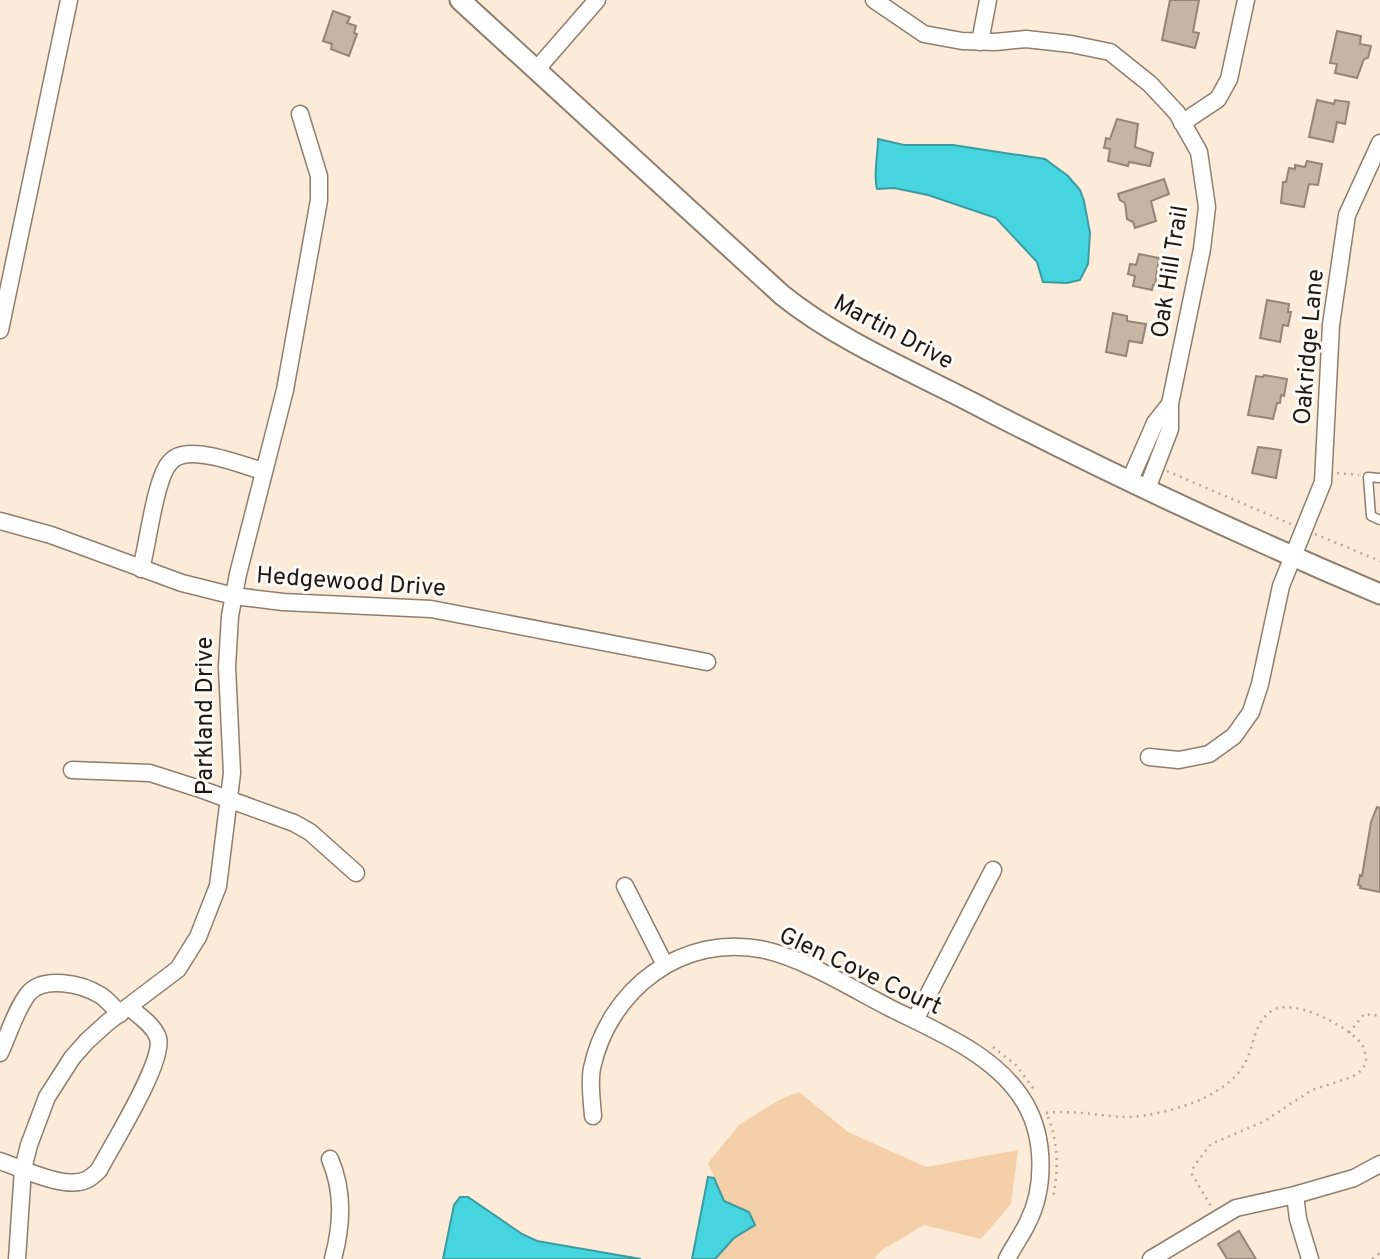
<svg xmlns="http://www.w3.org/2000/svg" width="1380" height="1259" font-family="Overpass,sans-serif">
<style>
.green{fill:#f5cfa8}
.water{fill:#46d4de;stroke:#3a9ca1;stroke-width:2}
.building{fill:#c6b5a3;stroke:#968575;stroke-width:2}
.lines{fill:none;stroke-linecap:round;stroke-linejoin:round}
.service-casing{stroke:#8f7e6e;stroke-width:11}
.minor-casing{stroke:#8f7e6e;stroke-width:19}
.tertiary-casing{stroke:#8f7e6e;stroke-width:23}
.path{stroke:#b7a89a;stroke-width:2.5;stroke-dasharray:2 5;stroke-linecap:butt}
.service{stroke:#fff;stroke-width:8}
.minor{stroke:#fff;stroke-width:16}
.tertiary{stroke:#fff;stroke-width:19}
.labels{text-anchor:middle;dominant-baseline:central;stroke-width:6;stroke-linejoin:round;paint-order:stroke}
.street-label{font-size:24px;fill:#1f1812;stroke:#fffbf7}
</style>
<rect width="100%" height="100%" fill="#fdebd9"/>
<path class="green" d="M799,1092l49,40 78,35 92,-17 -7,54 -30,35 -57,-14 -42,25 -8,9h-159l19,-21 21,-14 -6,-12 -25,-11 -16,-38 32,-39 39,-24z"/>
<g class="water">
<path d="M878,139l26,6h49l92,14 23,17 12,14 4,11 6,32 -2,31 -8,16 -13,3 -24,-1 -6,-20 -41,-44 -68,-23 -34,-7 -17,1c-4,-16 1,-33 1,-50z"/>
<path d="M708,1177l6,1 10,23 25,11 6,13 -21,13 -19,21h-23z"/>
<path d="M460,1197h8l54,37 15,7 104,18h-198l11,-54z"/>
</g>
<g class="building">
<path d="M1170,0h29l-6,32 6,1 -4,15 -33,-8z"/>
<path d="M333,11l17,6 -3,6 9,3 -2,7 3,1 -8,22 -18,-7 1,-5 -9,-3z"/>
<path d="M1337,31l24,5 -1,8 11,2 -3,12 -4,1 -7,19 -22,-5 2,-9 -7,-1z"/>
<path d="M1317,100l17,4 1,-4 14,2 -4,22 -8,-2 -4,20 -24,-5z"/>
<path d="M1117,119l21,5 -3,23 18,6 -3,13 -21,-4 -1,4 -20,-5 2,-12 -6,-1 2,-10 4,1z"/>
<path d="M1307,161l15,3 -4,21 -9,-1 -5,23 -23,-4 2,-21h3l3,-14 6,1v-4l10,2z"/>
<path d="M1164,179l5,15 -18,7 5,20 -21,7 -2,-6 -6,-3 -2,-16 -5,-3 -2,-6z"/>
<path d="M1139,254l20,4 -4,27h-2l-1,5 -19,-4 2,-10 -7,-2 2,-10 6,1z"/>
<path d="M1267,300l22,4 -1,8h3l-3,14 -5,-1 -3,17 -20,-4z"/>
<path d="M1113,313l14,3v5l19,3 -4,19 -13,-2 -3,15 -20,-4z"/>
<path d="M1264,375l23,4 -3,17 -3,-1 -1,8h-3l-4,16 -25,-4 8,-39 7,1z"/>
<path d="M1258,447l23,3 -5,28 -24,-5z"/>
<path d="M1377,807l3,1v84l-20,-4 1,-2 -3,-1 2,-10 2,1 9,-54z"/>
<path d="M1239,1231l17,28h-29l-9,-15z"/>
</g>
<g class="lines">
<defs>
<path id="service" d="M1380,478l-12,-1 3,39 9,4"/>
<g id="minor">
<path d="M874,0l50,34 38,7 33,1 31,-3 45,5 39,8 40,32 27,29 22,39 8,55 -5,42 -32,155v25l-23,60"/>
<path d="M980,42l8,-42"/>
<path d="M536,70l61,-70"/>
<path d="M1182,123l36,-24 11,-20 17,-79"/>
<path d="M0,330l69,-330"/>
<path d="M1130,480l25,-57 15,-19"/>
<path d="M0,521l51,14 131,48 52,13 49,6 148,7 276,53"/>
<path d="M141,569c7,-27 13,-79 25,-101 4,-7 10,-12 17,-13 21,-5 59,10 80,16"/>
<path d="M1149,757l30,3 30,-6 25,-18 17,-24 9,-28 21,-98 42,-104 8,-157 16,-110 33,-72"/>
<path d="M72,770l78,3 53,17 91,33 16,9 46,41"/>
<path d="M625,886l40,79"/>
<path d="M915,1020l78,-150"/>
<path d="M0,1053c9,-19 15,-42 28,-59 15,-19 54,-10 72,1 7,4 13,12 20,19"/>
<path d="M593,1116c-1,-15 -4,-33 -1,-48 17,-79 91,-136 173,-118 40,9 88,39 125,58 48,24 109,48 136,97 19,34 19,83 2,117 -6,13 -15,25 -21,37"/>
<path d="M330,1159c14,33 12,66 3,100"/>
<path d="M0,1161c21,7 65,29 86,19 5,-2 9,-6 13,-10 13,-25 66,-109 59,-132 -4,-13 -19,-22 -29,-31"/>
<path d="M1295,1195l59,-17 26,-14"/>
<path d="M17,1259l6,-90 6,-24 18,-48 25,-39 15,-17 21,-19 70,-53 20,-32 20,-51 14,-113 -5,-106 3,-51 8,-42 47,-184 34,-190v-24l-19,-62"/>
<path d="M1151,1259l85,-51 59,-13 3,24 12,40"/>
</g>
<path id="tertiary" d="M460,0l322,295c56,45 125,74 189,107 134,70 270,133 409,192"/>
</defs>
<use href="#service" class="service-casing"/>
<use href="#minor" class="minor-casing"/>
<use href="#tertiary" class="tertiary-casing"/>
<g class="path">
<path d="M1167,471l126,54"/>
<path d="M1337,473l22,2"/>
<path d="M1315,534l65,27"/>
<path d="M1349,1033l15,-19 16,2"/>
<path d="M993,1047l23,18 20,27"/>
<path d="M1046,1113c25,-3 50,2 75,4 24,1 62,-9 83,-19 18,-9 35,-21 43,-39 8,-18 7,-34 23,-47 19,-17 77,14 90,30 5,6 6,13 6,21l-4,7 -10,7 -40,13 -49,32 -52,22 -17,22 -2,8 20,34"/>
<path d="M1048,1117c10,24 11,54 5,79"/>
<path d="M1372,1259l8,-6"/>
</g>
<use href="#service" class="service"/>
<use href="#minor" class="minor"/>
<use href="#tertiary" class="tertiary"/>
</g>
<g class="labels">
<g class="street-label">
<text transform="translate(1171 272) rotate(-81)">Oak Hill Trail</text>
<text transform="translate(893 333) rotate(28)">Martin Drive</text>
<text transform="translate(1310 347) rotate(-85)">Oakridge Lane</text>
<text transform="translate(351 583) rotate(4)">Hedgewood Drive</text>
<text transform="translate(206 716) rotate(-90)">Parkland Drive</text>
<text transform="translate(860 972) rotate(25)">Glen Cove Court</text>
</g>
</g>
</svg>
